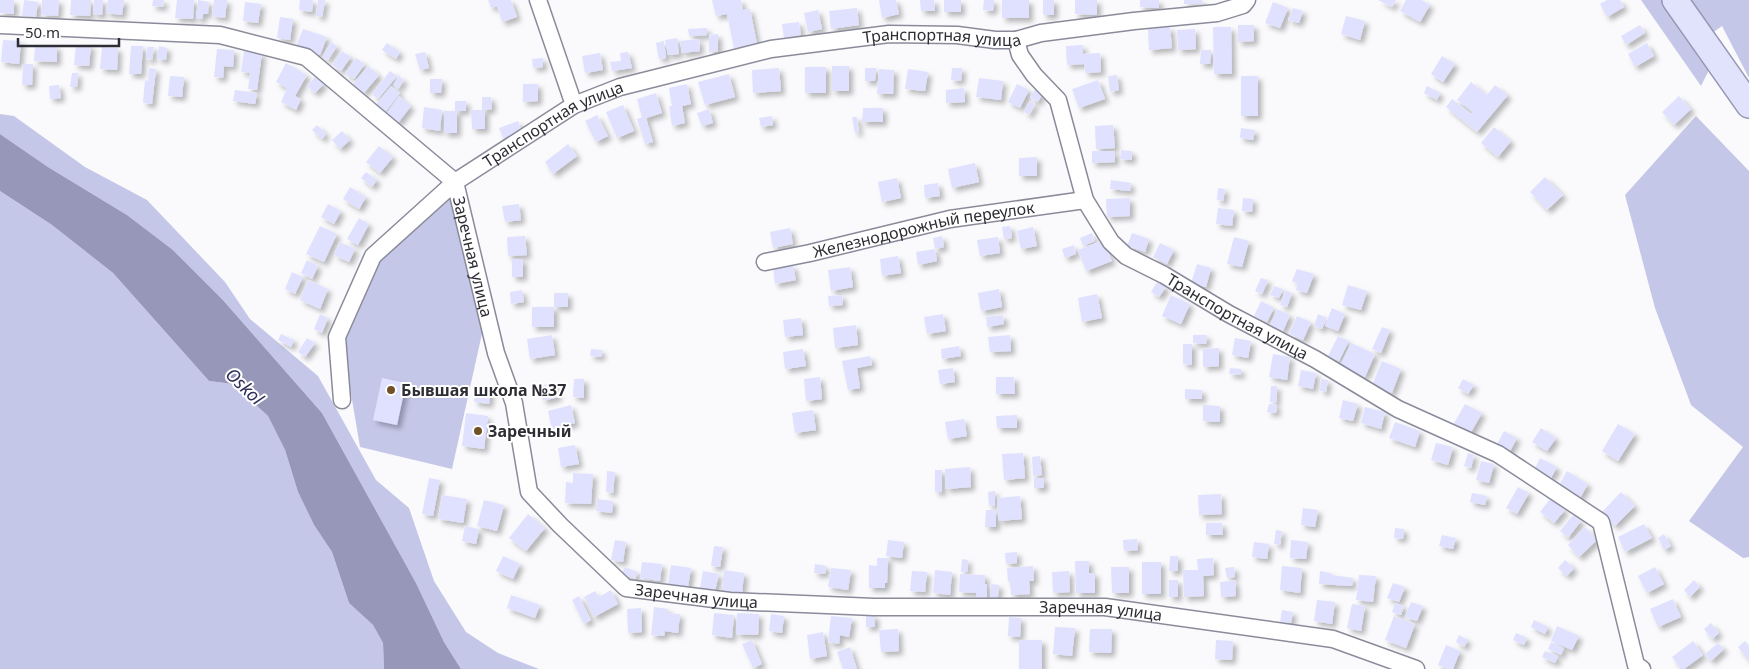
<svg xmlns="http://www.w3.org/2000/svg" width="1749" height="669" font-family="'Noto Sans',sans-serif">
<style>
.green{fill:#c5c7e8}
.water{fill:#9798b9}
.building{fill:#e0e1fe;filter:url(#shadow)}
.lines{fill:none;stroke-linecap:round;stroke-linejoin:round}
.minor-casing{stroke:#8a8b9a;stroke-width:19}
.primary-casing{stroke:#9596b3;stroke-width:28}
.minor{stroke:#fff;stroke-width:16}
.primary{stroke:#e1e2fb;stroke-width:25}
.poi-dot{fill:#715227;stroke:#fff;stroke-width:2}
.labels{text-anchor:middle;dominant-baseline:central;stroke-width:4;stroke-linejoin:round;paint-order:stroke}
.street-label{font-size:16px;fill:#2d2d34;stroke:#fff}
.poi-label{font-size:16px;font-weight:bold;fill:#2d2d34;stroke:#fff;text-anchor:start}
.water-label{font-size:18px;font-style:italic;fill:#312e5c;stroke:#fff}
</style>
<defs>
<filter id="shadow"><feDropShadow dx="4" dy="4" stdDeviation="2.5" flood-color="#0004"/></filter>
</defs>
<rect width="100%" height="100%" fill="#fafafd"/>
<g class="green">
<path d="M1641,0h24l47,64 -11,22z"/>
<path d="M1683,0h66v78l-27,-52 -14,10z"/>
<path d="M0,114l14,2 71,51 62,33 78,82 25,37 68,57 58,104 33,28 25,73 32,51 32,21 41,16h-78l-17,-27 -28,-59 -94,-170 -100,-114 -49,-49 -46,-35 -79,-48 -48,-33z"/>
<path d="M1696,116l53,55v386l-6,1 -54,-37 54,-74 -52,-42 -36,-97 -30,-113z"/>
<path d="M453,190l30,139 -31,140 -92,-22 -19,-113 35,-77z"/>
<path d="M0,191l52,34 61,48 96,108 24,3 35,32 17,34 13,42 16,33 18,27 17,51 24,22 10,18 1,26h-384z"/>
</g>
<path class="water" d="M0,134l48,33 79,48 46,35 49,49 100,114 94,170 28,59 17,27h-77l-1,-26 -10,-18 -24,-22 -17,-51 -18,-27 -16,-33 -13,-42 -17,-34 -35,-32 -24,-3 -96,-108 -61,-48 -52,-34z"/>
<g class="building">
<path d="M0,0h14v14l-14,-1z"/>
<path d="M24,0l14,2 -2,15 -14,-1z"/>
<path d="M42,0h17l-1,16 -17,-1z"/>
<path d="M71,0h20l-1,16 -20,-1z"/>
<path d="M94,0h9l-1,15 -9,-1z"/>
<path d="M108,0h16l-2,15 -16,-2z"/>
<path d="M153,0h11l-1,7 -11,-1z"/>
<path d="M177,0h17l-1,19 -18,-1z"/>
<path d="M198,0l11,2 -1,12h-5l-1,5h-6z"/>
<path d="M214,0h13l-2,18 -13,-2z"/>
<path d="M300,0h13l-1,12 -13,-2z"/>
<path d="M318,0h7l-3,17 -6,-1z"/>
<path d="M488,0h23l6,17 -15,5 -5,-16 -6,2z"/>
<path d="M712,0h29l2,10 7,-1 7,35 -23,4 -7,-34 -11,2z"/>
<path d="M879,0h17l3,14 -17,4z"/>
<path d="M920,0h14l1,11h-14z"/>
<rect x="944" y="0" width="17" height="12"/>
<path d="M984,0h10l-1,11 -10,-1z"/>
<rect x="1002" y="0" width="27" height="18"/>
<rect x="1043" y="0" width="11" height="15"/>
<path d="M1075,0h22v15l-22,-1z"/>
<path d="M1140,0h19v8l-19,-1z"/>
<rect x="1184" y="0" width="18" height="4"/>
<path d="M1378,0h18l-4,7z"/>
<path d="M1406,0h16l8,5 -10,17 -20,-11z"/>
<path d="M1607,0h13l4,7 -17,10 -7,-13z"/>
<path d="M245,2l16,2 -3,19 -15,-2z"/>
<path d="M1273,2l15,6 -8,20 -15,-5z"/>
<path d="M857,8l2,17 -28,4 -2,-18z"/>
<path d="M1293,8l10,3 -4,12 -11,-3z"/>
<path d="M818,10l4,19 -14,3 -4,-19z"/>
<path d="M1346,16l19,5 -5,19 -19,-6z"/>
<path d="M280,17l13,2 -3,21 -13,-2z"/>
<path d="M799,22l2,13 -17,3 -2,-14z"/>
<path d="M1238,25h16v16l-16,1z"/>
<path d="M1640,25l5,8 -19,12 -5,-9z"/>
<path d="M1170,27l2,21 -23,2 -1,-21z"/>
<path d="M1213,27h18l1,47h-18z"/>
<path d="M707,28v7l-18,1 -1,-7z"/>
<path d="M303,29l24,8 -7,18 -24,-9z"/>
<path d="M1195,29l1,20 -18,1 -1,-20z"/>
<path d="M718,34v17l-9,1v-17z"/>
<path d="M677,38l2,16 -11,1 -3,-15z"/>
<path d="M699,39l1,12 -18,2 -2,-12z"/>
<path d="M3,40l18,1 -2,23 -18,-2z"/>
<path d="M664,41l2,17 -7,1 -3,-16z"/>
<path d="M331,42l6,4 -9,14 -6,-3z"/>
<path d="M387,43l13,9 -4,7 -14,-9z"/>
<path d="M1647,43l7,13 -19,11 -7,-13z"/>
<path d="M76,45h15l-2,21 -15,-1z"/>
<path d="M1083,45v9l17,-1 1,19 -16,1 -1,-9 -17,1 -1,-19z"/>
<path d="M35,46h22v16l-23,-1z"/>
<path d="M131,46h12l-2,28h-12z"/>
<path d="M159,46l8,2 -1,12 -9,-1z"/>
<path d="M102,47l16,1 -1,22 -17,-1z"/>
<path d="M147,47h7l-2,13 -6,-1z"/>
<path d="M217,49l17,1 -1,17 -9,-1 -1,12 -9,-1z"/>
<path d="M1201,50h10l-1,14h-10z"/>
<path d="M244,51l18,2 -5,37 -9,-1 2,-16 -9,-1z"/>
<path d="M342,51l9,6 -10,14 -9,-6z"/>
<path d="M425,52l4,16 -9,2 -5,-16z"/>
<path d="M628,52l4,16 -20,3 -2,-9 11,-1 -1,-8z"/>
<path d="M600,53l3,17 -18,3 -3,-17z"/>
<path d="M1442,56l13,8 -12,18 -12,-8z"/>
<path d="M356,58l9,6 -11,15 -9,-6z"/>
<path d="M543,58v9l-10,1 -1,-9z"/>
<path d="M286,63l21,12 -12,21 6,3 -5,11 -15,-8 6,-14 -11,-6z"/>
<path d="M23,64h10l-1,21h-10z"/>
<path d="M368,66l11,9 -15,18 -11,-9z"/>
<rect x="832" y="66" width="17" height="25"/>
<rect x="805" y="67" width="21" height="26"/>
<path d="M149,68l7,1 -4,35 -9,-1 2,-23 3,1z"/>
<path d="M779,68l2,23 -28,2 -1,-23z"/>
<path d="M865,68h11l-1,13h-10z"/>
<path d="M952,68h10l-1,13 -10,-1z"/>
<path d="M879,69l15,1 -1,24h-16z"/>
<path d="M908,69l20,3 -3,19 -20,-2z"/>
<path d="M390,71l7,5 -19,23 -6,-5z"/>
<path d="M72,73h6l-1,14h-7z"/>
<path d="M729,74l6,23 -30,8 -7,-23z"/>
<path d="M1117,75l2,15 -9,2 -2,-16z"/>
<path d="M170,76l14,1 -2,20 -14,-1z"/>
<path d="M399,76l5,4 -6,9 -5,-4z"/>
<rect x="1241" y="76" width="17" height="40"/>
<path d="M315,77l9,7 -9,9 -8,-7z"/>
<path d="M979,78l24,3 -2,19 -25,-3z"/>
<path d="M430,79h12l-1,14h-11z"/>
<path d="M1098,80l7,19 -26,9 -7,-19z"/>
<path d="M1471,82l16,13 8,-10 13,10 -31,37 -31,-25 6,-8 19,15 2,-2 -16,-12z"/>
<path d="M523,84h15v17l-15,1z"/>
<path d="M687,84l4,20 -9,2 3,17 -13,3 -3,-20h3l-3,-18z"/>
<path d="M1017,84l12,6 -9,18 -12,-6z"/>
<path d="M59,85l2,13 -11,1 -1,-13z"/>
<path d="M391,86l9,7 -16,21 -9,-8z"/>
<path d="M1427,86l13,7 -3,7 -13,-7z"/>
<path d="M964,88l1,14 -19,1v-13z"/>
<path d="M235,90l22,3 -2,11 -22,-3z"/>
<path d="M1034,90l8,4 -4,8 -8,-4z"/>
<path d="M656,93l6,20 -16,5 7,24 -8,2 -8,-25 5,-2 -5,-18z"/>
<path d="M399,96l12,10 -13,17 -12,-9z"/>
<path d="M1679,96l12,13 -17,16 -12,-13z"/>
<path d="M482,97h9l1,12 -7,1v19h-13l-1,-19h11z"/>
<path d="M455,101h11v10h-9v22h-13v-22h11z"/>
<path d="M1030,101l5,3 -6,11 -5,-3z"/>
<path d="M623,105l11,26 -17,7 -11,-26z"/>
<path d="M424,107l18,3 -2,21 -18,-3z"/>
<path d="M863,108h20v14h-21z"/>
<path d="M709,109l4,14 -11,3 -5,-13z"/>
<path d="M597,115l11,21 -12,6 -11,-21z"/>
<path d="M772,116l1,9 -12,2 -2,-9z"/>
<path d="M852,117h5l2,16h-4z"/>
<path d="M518,121l4,12 -18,7 -5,-12z"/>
<path d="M317,125l9,9 -4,5 -10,-9z"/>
<path d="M1113,125l2,23 -19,1 -1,-23z"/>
<path d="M1494,127l17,14 -13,16 -17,-14z"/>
<path d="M1241,128l14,2 -2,10 -13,-2z"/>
<path d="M342,131l8,9 -10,9 -8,-9z"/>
<path d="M568,144l9,12 -24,18 -8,-12z"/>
<path d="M379,146l14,11 -13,16 -14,-11z"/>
<path d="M1121,150l11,1v9l-12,-1z"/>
<path d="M1092,151h23v11l-23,1z"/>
<path d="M1037,157v19h-18v-18z"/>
<path d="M975,163l4,19 -27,6 -4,-19z"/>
<path d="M366,172l11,8 -5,7 -11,-9z"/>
<path d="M1545,177l18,18 -16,15 -17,-18z"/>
<path d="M897,178l4,20 -19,4 -4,-20z"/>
<path d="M1111,180l20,3 -1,8 -20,-2z"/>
<path d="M938,183l2,13 -15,2 -1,-13z"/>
<path d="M350,187l16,10 -7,12 -16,-10z"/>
<path d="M1218,188l7,1 -2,12 -6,-1z"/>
<path d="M1130,198v18l-23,1 -1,-18z"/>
<path d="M1243,198l10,1 -1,13 -10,-1z"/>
<path d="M328,204l13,7 -7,13 -13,-7z"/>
<path d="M519,204l2,16 -16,2 -3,-16z"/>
<path d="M1218,208l16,2 -2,16 -16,-2z"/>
<path d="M359,218l10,6 -11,21 -11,-6z"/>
<path d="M320,226l17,8 -13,28 -18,-8z"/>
<path d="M1010,226l2,12 -8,1 -2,-12z"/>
<path d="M1033,227l4,19 -16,3 -4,-18z"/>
<path d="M790,228l3,16 -20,4 -3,-16z"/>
<path d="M1092,233l3,8 -12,5 -3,-8z"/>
<path d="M1132,233l17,6 -4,13 -18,-6z"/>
<path d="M525,236l2,19 -19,1 -1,-19z"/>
<path d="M942,236l2,11 -9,2 2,12 -19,4 -2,-13 19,-3 -2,-11z"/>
<path d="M998,237l2,16 -20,3 -3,-16z"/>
<path d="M1234,237l15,4 -7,26 -15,-3z"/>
<path d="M1103,240l9,21 -26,10 -8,-21z"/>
<path d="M340,242l15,7 -6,13 -15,-7z"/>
<path d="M1160,243l14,7 -7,14 -14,-7z"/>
<path d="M1074,245l2,9 -11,4 -3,-9z"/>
<path d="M898,256l3,17 -19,3 -2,-17z"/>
<rect x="512" y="259" width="11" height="18"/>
<path d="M307,260l11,6 -6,13 -11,-6z"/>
<path d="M1197,264l14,4 -5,19 -15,-4z"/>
<path d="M793,265l3,15 -21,4 -2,-16z"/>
<path d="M850,267l3,20 -22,4 -3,-21z"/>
<path d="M1297,269l17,5 -7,19 -11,-3 2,-7 -6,-2z"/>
<path d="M292,272l11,5 -8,17 -10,-5z"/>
<path d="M1261,278l7,2 -6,14 -7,-3z"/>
<path d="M308,280l20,9 -8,20 -20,-9z"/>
<path d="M1157,282l9,5 -7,10 -8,-5z"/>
<path d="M1348,285l19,6 -6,19 -19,-5z"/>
<path d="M1274,286l9,3 -4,9 -9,-3z"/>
<path d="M999,289l3,18 -21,4 -3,-18z"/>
<path d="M522,290l2,12 -13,2 -1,-12z"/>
<path d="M1285,290l7,3 -5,14 -7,-2z"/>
<rect x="554" y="293" width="14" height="14"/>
<path d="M1097,294l5,24 -20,4 -4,-24z"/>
<path d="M842,295l1,10 -14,1 -1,-10z"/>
<path d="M1171,295l19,9 -9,20 -19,-8z"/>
<path d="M1261,301l13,7 -7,14 -13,-6z"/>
<rect x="532" y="307" width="22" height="20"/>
<path d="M1332,308l13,6 -7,17 -13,-5z"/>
<path d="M1277,309l13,6 -7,16 -13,-6z"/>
<path d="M320,314l8,4 -6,15 -8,-4z"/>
<path d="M943,314l3,17 -19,3 -3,-17z"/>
<path d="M1318,314l9,4 -5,11 -8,-3z"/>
<path d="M1003,315l1,9 -17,3 -1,-10z"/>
<path d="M1297,316l14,6 -8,18 -14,-6z"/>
<path d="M801,318l2,17 -18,2 -2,-17z"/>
<path d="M856,325l2,20 -23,3 -2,-20z"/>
<path d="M1382,327l8,3 -9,23 -9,-4z"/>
<path d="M281,334l13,6 -3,7 -13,-7z"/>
<path d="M552,335l3,20 -25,4 -3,-20z"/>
<path d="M1010,335l1,16 -21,1 -2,-15z"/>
<path d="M1193,335h14l-1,9 -13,-1z"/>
<path d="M1338,336l11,5 -10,20 -11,-5z"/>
<path d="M307,338l8,5 -10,14 -7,-5z"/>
<path d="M1235,338l16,3 -3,17 -16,-3z"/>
<path d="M1351,343l24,11 -10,23 -25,-11z"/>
<path d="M1183,344h9v21l-9,-1z"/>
<path d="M959,346l2,10 -19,3 -1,-10z"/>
<path d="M1219,348v18l-16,1v-18z"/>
<path d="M591,349l11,1 -1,7 -11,-1z"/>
<path d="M803,349l3,17 -21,3 -2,-17z"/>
<path d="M1273,354l17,3 -3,23 -18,-3z"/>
<path d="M870,356l2,9 -15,3 3,20 -12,2 -6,-29z"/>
<path d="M1382,361l19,8 -9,24 -20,-8z"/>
<path d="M953,368l2,14 -15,2 -2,-14z"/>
<path d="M1230,368l11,1v6l-12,-1z"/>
<path d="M1301,370l15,3 -3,16 -15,-3z"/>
<path d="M820,377l2,22 -16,2 -2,-22z"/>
<path d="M996,377h18l1,17h-19z"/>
<path d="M382,378l24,5 -9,42 -24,-5z"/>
<path d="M574,379h10v19l-11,-1z"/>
<path d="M1321,379l7,1 -2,12 -6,-1z"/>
<path d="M1463,379l11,6 -6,9 -10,-6z"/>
<path d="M555,382l3,15 -15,4 -3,-15z"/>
<path d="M1271,386h6l-1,17 -6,-1z"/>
<path d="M476,387l15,2 -2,15 -15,-2z"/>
<path d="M1185,389l17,1v9h-17z"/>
<path d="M1343,400l15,4 -5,17 -14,-3z"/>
<path d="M1269,404l8,1 -1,8 -9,-1z"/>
<path d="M1465,404l17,9 -12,21 -17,-9z"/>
<path d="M571,405l4,18 -23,6 -4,-18z"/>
<path d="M1203,405l17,1v16l-17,-1z"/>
<path d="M1365,407l20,5 -4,17 -20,-6z"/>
<path d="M813,410l3,20 -21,3 -3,-20z"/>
<path d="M466,413l22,3 -4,33 -22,-3z"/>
<path d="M1017,415v13h-20l-1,-12z"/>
<path d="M964,419l3,17 -19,3 -3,-17z"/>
<path d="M1395,422l25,9 -5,16 -26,-9z"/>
<path d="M1618,424l17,10 -17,27 -16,-10z"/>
<path d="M1541,428l15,10 -9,13 -15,-9z"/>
<path d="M1504,431l13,7 -8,15 -13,-7z"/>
<path d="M1436,443l17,4 -5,18 -17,-5z"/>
<path d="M575,445l4,19 -18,3 -3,-19z"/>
<path d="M1023,453l2,25 -21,2 -2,-26z"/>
<path d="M1468,453l6,2 -3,13 -7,-2z"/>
<path d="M1040,456l2,19 -9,1 -1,-19z"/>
<path d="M1540,458l17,9 -6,11 -17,-8z"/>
<path d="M1481,461l13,3 -5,19 -13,-3z"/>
<path d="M970,467l1,20 -25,2 -1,-20z"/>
<rect x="935" y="470" width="7" height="22"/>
<path d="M607,471l8,1 -2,21 -7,-1z"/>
<path d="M1567,471l21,13 -8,14 -21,-13z"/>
<path d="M573,473l20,1 -2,30 -26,-1 1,-21 7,1z"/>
<path d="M429,478l11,2 -7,36 -11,-2z"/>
<rect x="1034" y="478" width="10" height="10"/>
<path d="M1518,487l11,6 -12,21 -11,-6z"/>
<path d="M995,491v14l-6,1 -1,-14z"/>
<path d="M1621,492l14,14 -20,20 -14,-13z"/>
<path d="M1472,493l15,3 -2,9 -15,-3z"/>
<path d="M1221,494l1,20 -23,1 -1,-20z"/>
<path d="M442,495l25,4 -4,24 -25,-4z"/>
<path d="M1020,496l2,23 -23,2 -2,-23z"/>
<path d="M597,499l16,2 -1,12 -16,-2z"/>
<path d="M1550,499l15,11 -11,13 -14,-11z"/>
<path d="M484,500l20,5 -7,26 -20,-5z"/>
<path d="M1303,508l15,2 -3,17 -14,-2z"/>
<path d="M986,510h10v17h-11z"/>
<path d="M528,514l17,14 -19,23 -17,-13z"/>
<path d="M1573,515l8,6 -13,17 -8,-7z"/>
<path d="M1206,523h16l1,12h-17z"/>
<path d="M1644,524l8,14 -27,14 -7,-15z"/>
<path d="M465,526l14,3 -3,15 -14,-3z"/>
<path d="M1585,527l12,13 -18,17 -11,-12z"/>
<path d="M1395,528l9,1 -1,10 -9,-1z"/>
<path d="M1276,530l6,1 -2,14 -6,-1z"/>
<path d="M1664,534l7,12 -7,4 -6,-12z"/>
<path d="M1442,535l14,3 -3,11 -14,-3z"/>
<path d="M1137,539l1,11 -14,1 -1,-11z"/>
<path d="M615,540l11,2 -3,20 -12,-2z"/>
<path d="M888,540l16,2 -2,16 -16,-2z"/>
<path d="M1291,540l17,2 -2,17 -16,-1z"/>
<path d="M1254,542l15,2 -2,15 -15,-2z"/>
<path d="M714,546l9,1 -3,20 -9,-1z"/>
<path d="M1017,552v11l-11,1 -1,-11z"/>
<path d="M503,556l17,8 -7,15 -17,-8z"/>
<path d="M1170,556h8v15h-9z"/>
<path d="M877,558h11l-1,25h-2v5h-16v-23l8,1z"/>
<path d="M1213,558l1,17 -11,1 1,20 -20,1 -1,-27h15l-1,-11z"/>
<path d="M962,559l6,1 -1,12h-6z"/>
<path d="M1565,560l9,8 -7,8 -9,-8z"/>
<path d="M1075,561h14v12h6v20h-19z"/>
<path d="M642,562l20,2 -2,17 -20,-3z"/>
<rect x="1142" y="562" width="19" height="32"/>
<path d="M815,564l11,2 -1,8 -11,-1z"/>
<path d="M671,565l20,3 -3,19 -20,-2z"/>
<path d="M1033,566l1,15h-5l1,13 -19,1 -1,-14 -2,1 -1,-14z"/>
<path d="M1282,566l20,2 -2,25 -20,-3z"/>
<path d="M625,567l13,5 -3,7 -13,-6z"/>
<path d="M1111,567h18v26h-17z"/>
<path d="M1234,567l1,10 -8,1 -2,-10z"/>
<path d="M1655,567l9,17 -17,9 -9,-17z"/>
<path d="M831,568l20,2 -3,20 -20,-3z"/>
<path d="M724,570l20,3 -2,21 -20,-3z"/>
<path d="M935,570l17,2 -2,23 -17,-2z"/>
<path d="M703,571l16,3 -4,17 -15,-3z"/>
<path d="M912,571l15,1 -2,20 -15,-1z"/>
<path d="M1069,571l1,21 -17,1 -1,-21z"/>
<path d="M1320,571l11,2v2l22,3 -1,8 -33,-2z"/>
<path d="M960,574l25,1v9h2v14l-11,-1v-4l-17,-1z"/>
<path d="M1359,575l17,1 -3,26 -17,-2z"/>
<rect x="1169" y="580" width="9" height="17"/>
<path d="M1235,580l1,16 -15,1 -1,-15z"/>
<path d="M1694,580l6,7 -10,10 -6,-7z"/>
<path d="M1393,583l12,4 -6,15 -12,-4z"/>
<path d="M991,584l8,1 -1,12h-8z"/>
<path d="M611,590l7,14 -24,13 -10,-20 11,-6 4,6z"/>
<path d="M511,595l29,10 -5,13 -28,-10z"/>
<path d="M579,596l12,24 -7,4 -12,-24z"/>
<path d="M1673,599l8,18 -23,10 -8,-18z"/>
<path d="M1317,600l18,2 -3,22 -18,-3z"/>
<path d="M1411,602l12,4 -6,15 -12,-4z"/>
<path d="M1395,603l9,3 -3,9 -9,-3z"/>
<path d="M1352,604l13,2 -4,25 -14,-3z"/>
<path d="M654,607l14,2 -1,4 13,1 -2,19 -13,-2 -1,5 -13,-1z"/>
<path d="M641,608l1,24 -14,1 -1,-24z"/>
<path d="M1282,610l11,2 -2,11 -11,-1z"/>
<path d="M714,613l20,2 -2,23 -20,-3z"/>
<path d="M737,613l22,1 -1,21 -22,-1z"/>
<path d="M771,614l13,2 -2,17 -13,-2z"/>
<rect x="866" y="615" width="9" height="12"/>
<path d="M831,616l21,2 -3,19 -9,-2 -1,9 -11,-2z"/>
<path d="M1394,616l21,8 -9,24 -21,-8z"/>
<path d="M1009,617l12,1 -1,19 -12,-1z"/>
<path d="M1534,620l14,7 -3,7 -14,-7z"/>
<path d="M1711,623l8,10 -7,6 -8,-10z"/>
<path d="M1557,626l22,10 -7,14 -21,-9z"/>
<path d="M1055,627l20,1 -3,28 -19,-2z"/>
<path d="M898,629l1,22 -18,1 -2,-22z"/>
<path d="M1090,629h22l-1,24 -22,-1z"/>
<path d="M823,632l4,24 -17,3 -3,-24z"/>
<path d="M1516,633l11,5 -3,7 -11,-5z"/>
<path d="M1459,635l9,5 -4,7 -8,-5z"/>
<path d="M752,640l10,24 -9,4 -11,-24z"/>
<rect x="1019" y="640" width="23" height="29"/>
<path d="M1216,640l17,1 -1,19 -17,-1z"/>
<path d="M1693,641l10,14 -19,14h-3l-9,-12z"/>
<path d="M1745,641l4,6v14l-11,-14z"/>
<path d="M1551,642l13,6 -3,7 -13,-6z"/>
<path d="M1718,643l6,6 -13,12 -6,-7z"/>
<path d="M1446,645l14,6 -7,18h-5l-10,-4z"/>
<path d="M850,647l7,22h-14l-6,-17z"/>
<path d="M1545,651l13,5 -3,7 -13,-6z"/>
</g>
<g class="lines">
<defs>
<g id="minor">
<path d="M538,0l36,105"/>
<path id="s1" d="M0,25l220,10 86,22 149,125 119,-77 46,-18 151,-38 118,-15 68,1 38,5h21l25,-7 93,-12 83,-8 26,-8 4,-5"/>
<path id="s2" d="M1016,40l4,15 14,20 24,25 27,100 26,42 15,14 38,19 65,39 86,45 83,50 100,45 103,68 35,143 6,4"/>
<path id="s3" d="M765,262l45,-9 140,-34 135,-19"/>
<path id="s4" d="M342,400l-5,-63 36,-81 82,-74 41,171 18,50 15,89 31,33 66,63 104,13 144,6h231l228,32 83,30"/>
</g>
<path id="primary" d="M1675,0l74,105"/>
</defs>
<use href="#minor" class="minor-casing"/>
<use href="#primary" class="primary-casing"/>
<use href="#minor" class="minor"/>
<use href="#primary" class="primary"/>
</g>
<g class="poi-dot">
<circle cx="391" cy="390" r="5"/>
<circle cx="478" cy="431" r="5"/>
</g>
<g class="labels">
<g class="street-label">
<text stroke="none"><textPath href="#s1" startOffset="1022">Транспортная улица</textPath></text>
<text stroke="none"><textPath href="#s1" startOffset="618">Транспортная улица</textPath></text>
<text stroke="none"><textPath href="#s3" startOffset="162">Железнодорожный переулок</textPath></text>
<text stroke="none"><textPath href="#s4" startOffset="339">Заречная улица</textPath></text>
<text stroke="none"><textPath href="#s2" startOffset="375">Транспортная улица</textPath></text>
<text stroke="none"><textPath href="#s4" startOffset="789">Заречная улица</textPath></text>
<text stroke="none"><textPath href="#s4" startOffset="1194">Заречная улица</textPath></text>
</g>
<g class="poi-label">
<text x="401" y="390">Бывшая школа №37</text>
<text x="488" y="431">Заречный</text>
</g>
<g class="water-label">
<text transform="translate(245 386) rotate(44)">Oskol</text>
</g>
</g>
<path d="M18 38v8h101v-8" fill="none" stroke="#2d2d34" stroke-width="2.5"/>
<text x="25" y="38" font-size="15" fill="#2d2d34" stroke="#ffffff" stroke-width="4" paint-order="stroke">50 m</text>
</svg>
